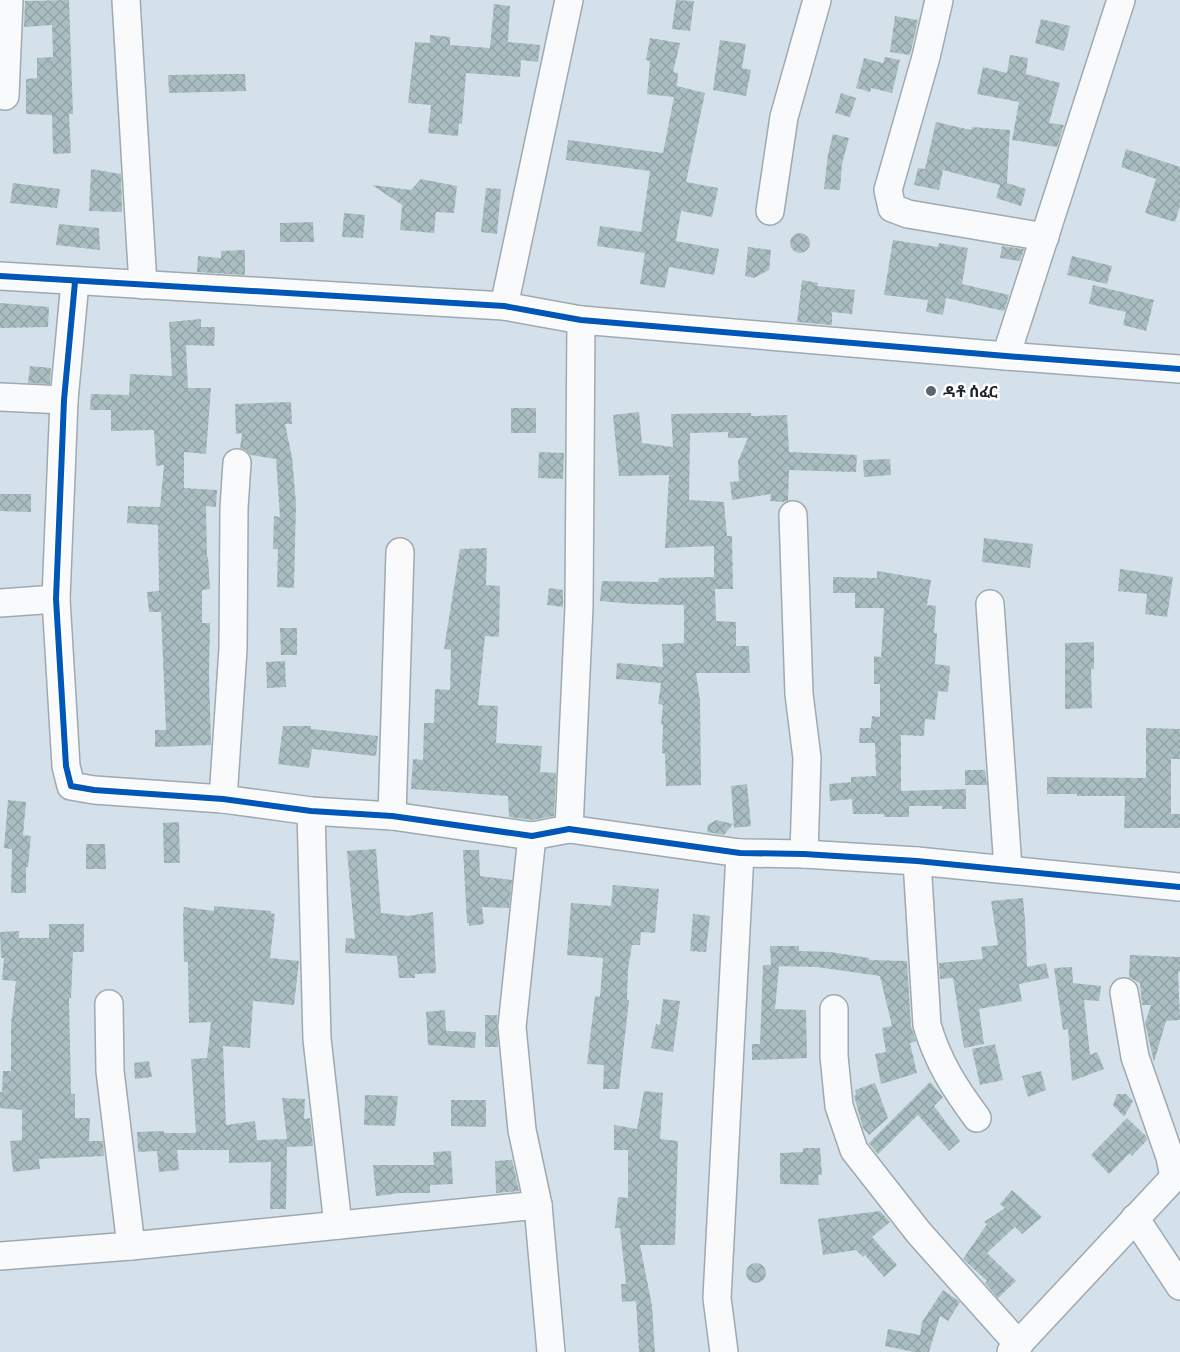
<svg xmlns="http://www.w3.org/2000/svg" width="1180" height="1352" font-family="Manrope,'Noto Sans Ethiopic',sans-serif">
<defs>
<pattern id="building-cross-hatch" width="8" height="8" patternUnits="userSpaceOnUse" patternTransform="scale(1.5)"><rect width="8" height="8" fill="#aabec2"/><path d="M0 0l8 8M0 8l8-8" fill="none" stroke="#92a3a7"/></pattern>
</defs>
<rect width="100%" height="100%" fill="#d4e1ea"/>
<g fill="url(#building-cross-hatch)">
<path d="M 69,0 L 73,114 L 69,114 L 71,153 L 53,154 L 52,115 L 26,114 L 26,79 L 37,78 L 37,58 L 53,57 L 52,25 L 24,27 L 25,1 Z"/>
<path d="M 676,0 L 694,1 L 690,31 L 672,29 Z"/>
<path d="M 494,4 L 510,6 L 508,42 L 540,45 L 538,62 L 521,60 L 520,77 L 466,73 L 462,124 L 459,123 L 458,136 L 428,133 L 431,105 L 408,103 L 415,42 L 430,43 L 430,35 L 450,37 L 450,45 L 490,48 Z"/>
<path d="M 895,16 L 918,20 L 910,55 L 890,52 Z"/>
<path d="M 1041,19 L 1070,26 L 1064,51 L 1035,43 Z"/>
<path d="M 650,38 L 680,43 L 673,72 L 678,73 L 677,86 L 705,93 L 686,182 L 718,188 L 712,217 L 681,211 L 676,241 L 719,249 L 714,275 L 669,267 L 665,288 L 640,284 L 645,253 L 597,246 L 600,226 L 641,232 L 650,171 L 566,160 L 568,140 L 663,153 L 674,97 L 647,94 L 650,61 L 646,60 Z"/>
<path d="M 720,40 L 746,44 L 742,68 L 751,70 L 746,96 L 713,90 Z"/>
<path d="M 1010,55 L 1028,58 L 1026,74 L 1060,83 L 1049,123 L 1064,125 L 1057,147 L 1012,140 L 1019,102 L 977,94 L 983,67 L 1007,73 Z"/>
<path d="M 885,57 L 900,60 L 892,93 L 871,88 L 870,92 L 856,88 L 864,58 L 883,63 Z"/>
<path d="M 230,74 L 245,74 L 246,91 L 169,93 L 168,75 Z"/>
<path d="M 841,93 L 856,98 L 850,117 L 835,113 Z"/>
<path d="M 936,122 L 971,130 L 972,127 L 1010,130 L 1007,183 L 1026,189 L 1021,206 L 996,198 L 1000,185 L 943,170 L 939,190 L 914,185 L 918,168 L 925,169 Z"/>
<path d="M 833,134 L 849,138 L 842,164 L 840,190 L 824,189 L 828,154 Z"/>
<path d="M 1126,149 L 1180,167 L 1180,206 L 1175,222 L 1145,213 L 1156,179 L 1121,167 Z"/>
<path d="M 91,169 L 121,174 L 122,212 L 89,211 Z"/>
<path d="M 421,179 L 457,186 L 454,213 L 436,212 L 434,233 L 400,230 L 402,205 L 372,185 L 411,190 Z"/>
<path d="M 13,183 L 60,189 L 57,208 L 10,203 Z"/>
<path d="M 486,188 L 501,189 L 497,234 L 481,232 Z"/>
<path d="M 344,213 L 365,215 L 363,238 L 342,237 Z"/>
<path d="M 313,222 L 314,242 L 280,242 L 280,223 Z"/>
<path d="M 59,224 L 99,228 L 100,250 L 56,245 Z"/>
<circle cx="800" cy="243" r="10"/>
<path d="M 893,240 L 938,247 L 939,243 L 968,248 L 962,284 L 1009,295 L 1004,311 L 946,298 L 943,315 L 926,312 L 928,300 L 884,295 Z"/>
<path d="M 1002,246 L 1024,249 L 1020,261 L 1000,258 Z"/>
<path d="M 748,247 L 771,250 L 769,270 L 754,278 L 745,276 Z"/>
<path d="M 245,250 L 245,275 L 197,272 L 198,256 L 221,258 L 221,251 Z"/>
<path d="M 1072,256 L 1112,266 L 1107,284 L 1067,275 Z"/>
<path d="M 802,280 L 818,283 L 817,286 L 855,290 L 852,314 L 832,312 L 832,325 L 797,322 Z"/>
<path d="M 1093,285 L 1154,300 L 1146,331 L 1123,325 L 1126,312 L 1089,304 Z"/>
<path d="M 0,303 L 49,307 L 48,327 L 0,328 Z"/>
<path d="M 201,319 L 201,327 L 215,327 L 214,346 L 186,345 L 188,388 L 211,388 L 206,454 L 184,452 L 184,488 L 217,490 L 216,507 L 206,506 L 207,557 L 208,557 L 210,589 L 202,590 L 202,623 L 210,623 L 209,675 L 211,745 L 155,747 L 155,730 L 166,730 L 161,612 L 149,612 L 147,592 L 159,591 L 158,525 L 127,523 L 128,506 L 160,507 L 164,465 L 156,466 L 154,430 L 111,431 L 111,410 L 90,410 L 91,394 L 129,395 L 130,374 L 172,376 L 169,322 Z"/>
<path d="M 30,366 L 51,368 L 50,384 L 28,383 Z"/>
<path d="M 291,402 L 292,424 L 285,424 L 292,457 L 296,504 L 294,588 L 277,587 L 278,549 L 273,549 L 274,516 L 280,517 L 276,459 L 251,455 L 246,450 L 240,448 L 242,433 L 236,434 L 235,404 Z"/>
<rect x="511" y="408" width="25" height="25"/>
<path d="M 639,412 L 642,443 L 673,447 L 671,414 L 719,413 L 751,413 L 751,416 L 787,415 L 789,452 L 857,455 L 856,472 L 789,470 L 788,501 L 784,502 L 770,501 L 771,494 L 732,500 L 730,482 L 739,481 L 738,461 L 748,438 L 728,438 L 728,432 L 690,433 L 689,500 L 724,502 L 727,536 L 732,536 L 733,589 L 715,589 L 716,621 L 736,622 L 736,646 L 749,646 L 750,673 L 696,673 L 700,700 L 701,785 L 666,786 L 665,754 L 662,753 L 663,725 L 661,724 L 663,705 L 658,704 L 661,683 L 616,679 L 617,663 L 663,667 L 662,644 L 684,643 L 684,605 L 634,604 L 600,601 L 602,581 L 658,582 L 659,578 L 714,577 L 714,546 L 665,548 L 669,475 L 619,476 L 613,415 Z"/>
<path d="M 539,452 L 564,453 L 563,479 L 538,478 Z"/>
<path d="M 890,459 L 891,475 L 864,477 L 863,460 Z"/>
<path d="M 0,494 L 31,494 L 31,512 L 0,511 Z"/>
<path d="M 984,538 L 1033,544 L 1030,568 L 982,562 Z"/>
<path d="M 487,548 L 486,585 L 500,586 L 499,637 L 485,636 L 478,705 L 498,706 L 496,743 L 542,746 L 540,772 L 556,773 L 554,816 L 532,820 L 509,817 L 508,796 L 411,789 L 413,759 L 423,760 L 424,723 L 434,723 L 435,689 L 450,690 L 451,650 L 444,649 L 460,549 Z"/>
<path d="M 1120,569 L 1173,577 L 1167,617 L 1145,614 L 1147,594 L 1118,591 Z"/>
<path d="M 877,571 L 931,580 L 927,605 L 936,606 L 934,633 L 937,633 L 935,664 L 950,666 L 948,692 L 938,691 L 935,720 L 925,719 L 924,736 L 901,735 L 901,791 L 966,789 L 966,809 L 942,809 L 942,806 L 909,806 L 909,817 L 884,817 L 884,814 L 853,814 L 852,799 L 830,801 L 829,784 L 851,782 L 851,777 L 876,776 L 875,743 L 859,743 L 860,728 L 871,728 L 872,716 L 880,717 L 880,684 L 874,684 L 874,656 L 881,657 L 884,608 L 855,608 L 855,593 L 833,593 L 833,577 L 877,578 Z"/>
<path d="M 549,588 L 563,590 L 563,607 L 547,605 Z"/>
<path d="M 280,628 L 297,628 L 297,655 L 281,655 Z"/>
<path d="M 1094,642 L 1094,669 L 1091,669 L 1092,708 L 1065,709 L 1065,643 Z"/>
<path d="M 285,661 L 286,687 L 267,688 L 266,662 Z"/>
<path d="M 283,726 L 311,726 L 311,729 L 378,736 L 376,756 L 312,749 L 309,768 L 278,764 Z"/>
<path d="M 1146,728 L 1180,729 L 1180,759 L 1171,759 L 1171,814 L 1180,814 L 1180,828 L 1124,828 L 1125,796 L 1077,796 L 1077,794 L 1047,794 L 1047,777 L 1146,778 Z"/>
<path d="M 965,770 L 985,770 L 987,785 L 965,785 Z"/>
<path d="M 747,784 L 751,826 L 734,828 L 731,786 Z"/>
<path d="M 8,800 L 26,802 L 23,835 L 31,836 L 28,867 L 26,867 L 26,893 L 11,893 L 12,849 L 4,848 Z"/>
<path d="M 716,820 L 733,824 L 724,835 L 707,832 L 708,825 Z"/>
<path d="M 179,822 L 180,863 L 164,863 L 163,823 Z"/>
<path d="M 86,844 L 105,844 L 106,869 L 86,869 Z"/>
<path d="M 376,849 L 381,913 L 408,916 L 433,912 L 436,973 L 415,974 L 415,978 L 399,978 L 397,956 L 345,953 L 346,938 L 355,939 L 347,851 Z"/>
<path d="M 463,850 L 479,850 L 480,876 L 512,880 L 509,908 L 482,907 L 484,924 L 469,926 L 469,923 L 467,923 Z"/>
<path d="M 613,885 L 659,889 L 655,933 L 641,932 L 640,945 L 632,945 L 628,969 L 627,1000 L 629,1000 L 619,1089 L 603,1089 L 604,1065 L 587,1064 L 595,996 L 600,997 L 603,958 L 567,955 L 571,903 L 611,906 Z"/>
<path d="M 1023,898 L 1025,920 L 1027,967 L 1046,963 L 1049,978 L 1019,984 L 1022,1001 L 979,1009 L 984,1044 L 964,1048 L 953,978 L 940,979 L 939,963 L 983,959 L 981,947 L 998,945 L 991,901 Z"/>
<path d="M 214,906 L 271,911 L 271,913 L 275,914 L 270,958 L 299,961 L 294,1005 L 253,1001 L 250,1048 L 223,1046 L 226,1125 L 255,1121 L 257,1140 L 287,1139 L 282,1098 L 305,1099 L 304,1119 L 310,1118 L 313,1146 L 287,1147 L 286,1209 L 270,1209 L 271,1162 L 229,1163 L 229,1150 L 177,1150 L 179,1170 L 159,1172 L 157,1151 L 138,1152 L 137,1132 L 164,1131 L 164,1133 L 196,1133 L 191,1059 L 207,1058 L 211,1022 L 189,1023 L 188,962 L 184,962 L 183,915 L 184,907 L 214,911 Z"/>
<path d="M 693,914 L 710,916 L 706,952 L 690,951 Z"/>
<path d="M 49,924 L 84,924 L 84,952 L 73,952 L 71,998 L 69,998 L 71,1094 L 75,1094 L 75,1118 L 90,1118 L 89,1141 L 103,1141 L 104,1156 L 39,1159 L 40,1169 L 13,1172 L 10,1141 L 22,1140 L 22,1110 L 0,1108 L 0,1092 L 2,1092 L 3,1071 L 11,1071 L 11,1025 L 16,981 L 2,980 L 4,958 L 1,958 L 0,932 L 19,931 L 19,938 L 49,938 Z"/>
<path d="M 770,946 L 799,946 L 799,951 L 830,952 L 869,958 L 869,960 L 907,961 L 911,1026 L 916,1041 L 910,1043 L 917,1073 L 881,1084 L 875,1054 L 886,1052 L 882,1028 L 892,1026 L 880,976 L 817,967 L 775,966 L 779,966 L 775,1009 L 806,1010 L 807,1058 L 752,1060 L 752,1044 L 760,1044 L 763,965 L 771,965 Z"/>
<path d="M 1130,955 L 1180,957 L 1180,972 L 1178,972 L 1180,1020 L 1166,1021 L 1154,1062 L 1145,1023 L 1151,1005 L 1142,1005 L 1140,983 L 1129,977 Z"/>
<path d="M 1072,967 L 1073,983 L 1101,986 L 1099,1001 L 1084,1000 L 1090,1055 L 1097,1052 L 1104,1069 L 1072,1081 L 1068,1029 L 1063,1030 L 1054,968 Z"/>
<path d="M 663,999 L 680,1001 L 673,1052 L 651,1048 L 656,1024 L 660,1025 Z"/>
<path d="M 445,1010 L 446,1031 L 476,1032 L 475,1048 L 428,1045 L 426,1012 Z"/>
<path d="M 485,1015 L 497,1015 L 498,1047 L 485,1047 Z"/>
<path d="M 995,1044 L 1003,1080 L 980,1085 L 972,1049 Z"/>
<path d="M 149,1061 L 152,1077 L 135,1079 L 134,1063 Z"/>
<path d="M 1041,1071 L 1046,1090 L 1028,1097 L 1022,1076 Z"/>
<path d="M 930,1082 L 943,1097 L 934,1106 L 960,1141 L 949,1151 L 918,1115 L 878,1154 L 869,1143 Z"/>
<path d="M 875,1083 L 888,1118 L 869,1135 L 863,1128 L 854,1096 L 856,1095 L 855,1090 Z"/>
<path d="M 644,1091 L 663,1093 L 660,1139 L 678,1141 L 675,1245 L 640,1245 L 652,1306 L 655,1352 L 639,1352 L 636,1301 L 622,1302 L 621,1284 L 626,1284 L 620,1228 L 615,1228 L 618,1197 L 628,1198 L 628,1150 L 614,1150 L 614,1125 L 637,1129 Z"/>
<path d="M 1117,1094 L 1126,1094 L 1133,1101 L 1124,1117 L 1113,1105 Z"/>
<path d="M 365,1095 L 398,1096 L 395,1126 L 364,1125 Z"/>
<path d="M 451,1100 L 486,1100 L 486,1127 L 451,1126 Z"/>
<path d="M 1127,1118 L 1146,1136 L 1147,1140 L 1132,1156 L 1130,1153 L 1109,1174 L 1091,1155 Z"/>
<path d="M 803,1148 L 820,1148 L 822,1175 L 818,1175 L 819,1185 L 780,1184 L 780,1153 L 803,1152 Z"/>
<path d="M 451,1151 L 453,1184 L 430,1185 L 430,1193 L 401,1193 L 376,1196 L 373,1165 L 434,1165 L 433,1152 Z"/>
<path d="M 512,1160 L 519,1191 L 496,1193 L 495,1161 Z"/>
<path d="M 1012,1190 L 1042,1217 L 1022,1234 L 1015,1227 L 987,1253 L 1016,1281 L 998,1298 L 985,1283 L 987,1281 L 963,1259 L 987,1224 L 984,1222 L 1005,1208 L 1000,1204 Z"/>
<path d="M 880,1211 L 890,1222 L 872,1237 L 897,1265 L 884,1277 L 865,1255 L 863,1257 L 856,1250 L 823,1255 L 818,1219 Z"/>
<circle cx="756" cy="1273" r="10"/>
<path d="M 943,1290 L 960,1302 L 948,1321 L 940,1316 L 929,1352 L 914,1352 L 885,1346 L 888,1329 L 920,1335 L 922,1322 Z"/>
</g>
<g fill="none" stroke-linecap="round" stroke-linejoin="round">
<defs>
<g id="minor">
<path d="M 126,0 L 143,285"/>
<path d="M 939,0 L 926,57 L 888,190 L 892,208 L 908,214 L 1045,237"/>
<path d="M 5,96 L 9,0"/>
<path d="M 770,211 L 784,117 L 817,0"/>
<path d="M 0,276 L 504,306 L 581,320 L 1006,356 L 1180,369"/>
<path d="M 75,282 L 64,400 L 56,599 L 66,766 L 71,786 L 94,790 L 223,799 L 311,811 L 392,816 L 532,836 L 569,829 L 740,853 L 804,854 L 917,861 L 1180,887"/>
<path d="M 504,306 L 569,0"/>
<path d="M 1006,356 L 1121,0"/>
<path d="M 0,397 L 64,400"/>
<path d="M 793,515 L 799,694 L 807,758 L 804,854"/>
<path d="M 0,603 L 56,599"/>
<path d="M 990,604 L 1008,869"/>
<path d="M 223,799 L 233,649 L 234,508 L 237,463"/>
<path d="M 311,811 L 317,1039 L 338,1225"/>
<path d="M 392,816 L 400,552"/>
<path d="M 569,829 L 579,607 L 581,320"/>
<path d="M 532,836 L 512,1027 L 522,1130 L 538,1205 L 551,1352"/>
<path d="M 917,861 L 927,1025 C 938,1062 954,1087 977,1118"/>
<path d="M 1124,992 L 1135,1057 L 1170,1157 L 1174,1177"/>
<path d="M 109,1004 L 110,1071 L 131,1246"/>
<path d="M 834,1009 L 834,1056 L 839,1106 L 854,1150 L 919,1233 L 1019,1345"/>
<path d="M 1135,1218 L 1180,1286"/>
<path d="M 0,1256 L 131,1246 L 538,1205"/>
<path d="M 724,1352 L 717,1298 L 740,853"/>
<path d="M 1011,1352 L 1180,1171"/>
</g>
</defs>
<use href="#minor" stroke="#9fa9b0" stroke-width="30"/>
<use href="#minor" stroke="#f9fafc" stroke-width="27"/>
<defs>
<g id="cycleway">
<path d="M 0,276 L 504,306 L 581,320 L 1006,356 L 1180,369"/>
<path d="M 75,282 L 64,400 L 56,599 L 66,766 L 71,786 L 94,790 L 223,799 L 311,811 L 392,816 L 532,836 L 569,829 L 740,853 L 804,854 L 917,861 L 1180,887"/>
</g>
</defs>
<use href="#cycleway" stroke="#fff" stroke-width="10"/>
<use href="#cycleway" stroke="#0057b8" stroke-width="6"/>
</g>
<circle fill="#5c666d" stroke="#fff" stroke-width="2" cx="931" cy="391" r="6"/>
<g text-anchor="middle" stroke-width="5" stroke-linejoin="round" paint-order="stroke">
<g font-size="16" font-weight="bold" fill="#1c242a" stroke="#fff" text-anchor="start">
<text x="943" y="397">ዳቶ ሰፈር</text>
</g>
</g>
</svg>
